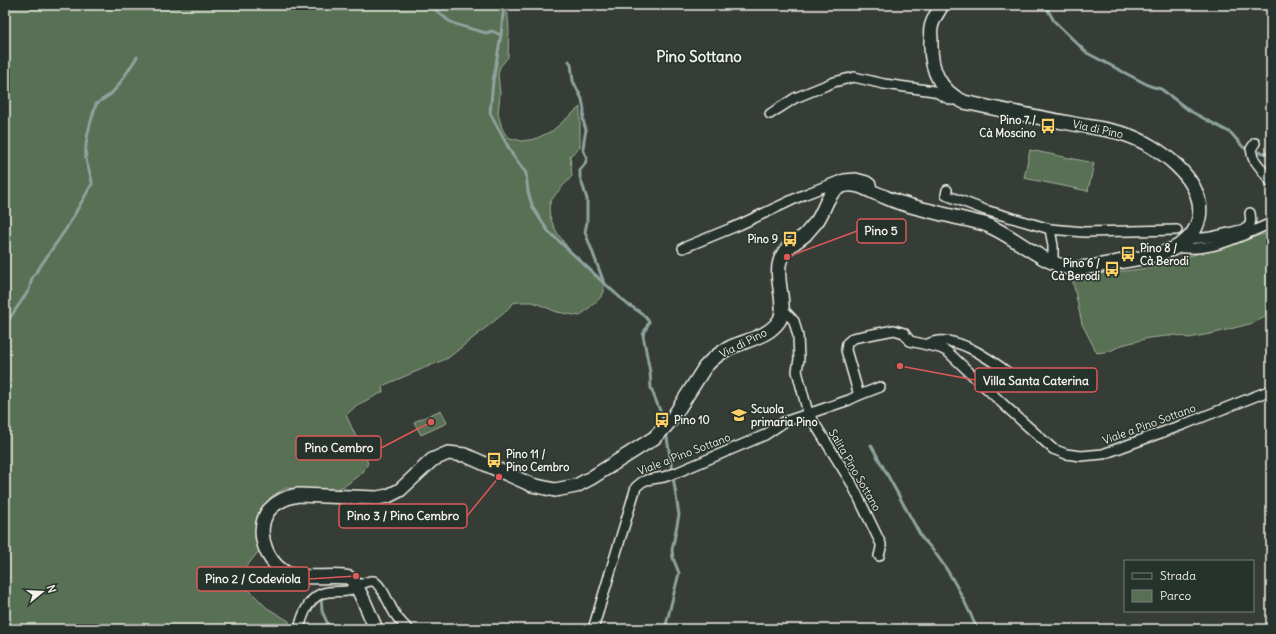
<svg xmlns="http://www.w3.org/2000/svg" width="1276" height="634" font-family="Delius,sans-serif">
<rect width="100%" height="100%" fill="#353d36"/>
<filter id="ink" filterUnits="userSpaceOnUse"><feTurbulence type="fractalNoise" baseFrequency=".025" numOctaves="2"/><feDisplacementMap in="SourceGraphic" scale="8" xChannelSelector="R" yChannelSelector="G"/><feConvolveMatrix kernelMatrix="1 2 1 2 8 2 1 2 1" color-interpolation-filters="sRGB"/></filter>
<g filter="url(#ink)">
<g fill="#586f53" stroke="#a6b09e">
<path d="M 5,5 L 507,5 L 509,30 L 508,57 L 500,67 L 498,74 L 500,94 L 498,114 L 502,128 L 505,134 L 510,138 L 522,141 L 535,139 L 552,131 L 580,107 L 580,147 L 570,156 L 572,176 C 567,182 552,197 550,203 C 542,228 588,270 604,285 L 604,292 L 600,298 L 580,316 L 557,312 L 533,302 L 519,302 L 513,303 L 503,314 L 448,358 L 382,386 L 383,392 L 357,405 L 346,415 L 368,463 L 363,472 L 346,485 L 336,490 L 286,488 L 272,496 L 260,511 L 256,526 L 259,551 L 237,578 L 267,608 L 289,621 L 289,629 L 5,629 Z"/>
<path d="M 1030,150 L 1094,163 L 1088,191 L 1024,178 Z"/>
<path d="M 1271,232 L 1271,314 L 1253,323 L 1215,333 L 1189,338 L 1176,335 L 1149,338 L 1122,345 L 1110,351 L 1097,353 L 1082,324 L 1072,277 L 1149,268 Z"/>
<path d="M 441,410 L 447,423 L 421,435 L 414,422 Z"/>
</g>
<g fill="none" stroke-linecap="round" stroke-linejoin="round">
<g stroke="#8fa3a0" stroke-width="3">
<path d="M 427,5 L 436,10 L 449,21 L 458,25 L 486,33 L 492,31 L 501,35"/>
<path d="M 504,5 L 501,35 L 493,81 L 490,113 L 512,154 L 526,173 L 528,192 L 533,208 L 548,231 L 627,304 C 635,309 644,313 649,322 L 643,335 L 650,372 L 651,388 L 664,421"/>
<path d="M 1045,5 L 1054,21 L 1087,53 L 1150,86 L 1161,89 L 1190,111 L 1231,133 L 1243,147 L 1248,150 L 1265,153 L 1271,153"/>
<path d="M 569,61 L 571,64 L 573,81 L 582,99 L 584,110 L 583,120 L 586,130 L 584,140 L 583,150 L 587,158 L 585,164 L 580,170 L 580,177 L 587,199 L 587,222 L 585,232 L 603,280"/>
<path d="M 5,325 L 29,290 L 32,278 L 66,229 L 92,184 C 92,175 87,168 86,159 C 84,140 91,122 96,104 L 111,94 L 118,86 L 137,57"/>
<path d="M 871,445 L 922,538 C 946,562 964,598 977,629"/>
<path d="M 321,595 L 322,611 L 330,629"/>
<path d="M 665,629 L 679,573 L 673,558 L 672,550 L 679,515 L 666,431"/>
</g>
<defs>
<g id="street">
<path d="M 770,114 L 795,98 L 834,82 L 854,77 L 884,84 L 934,91 L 945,97 L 952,100 L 957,99"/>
<path d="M 1255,143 L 1251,149 L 1253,158 L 1271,182"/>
<path d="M 947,190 L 946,195 L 985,210 L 1050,229 L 1084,232 L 1177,230"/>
<path d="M 1050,229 L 1053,246 L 1053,263"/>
<path d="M 1189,238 C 1208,240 1226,233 1245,229 C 1252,225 1251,220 1250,213"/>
<path d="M 1177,247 C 1209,253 1242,236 1271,223"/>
<path d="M 683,248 L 739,225 L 803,195 L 844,179 L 856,178 L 867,181 L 871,184 L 872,191"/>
<path d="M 782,308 L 794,321 L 798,336 L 799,359 L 797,371 L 808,413 L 851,482 L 881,544 L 881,548 L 879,556"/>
<path d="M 928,344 C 953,331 991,360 1010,374"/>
<path d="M 857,396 L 880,387"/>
<path d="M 299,629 C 303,613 310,594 328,592 C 334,591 340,592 347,591 C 355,588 362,583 370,581 L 374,581 C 382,587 386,597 391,607 C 395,615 401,623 408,629"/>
<path d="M 593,629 L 636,487 L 642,482 L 646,480 L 664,477 L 678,472 L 765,435 L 784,422 L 849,400 L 857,396 L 858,392 L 846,350 L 847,343 L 853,338 L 894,330 L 904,333 L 910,341 L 940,348 L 948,352 L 1003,404 L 1053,449 L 1066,454 L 1081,456 L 1103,454 L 1185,424 L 1271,390"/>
</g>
<path id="secondary" d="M 376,629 C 371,618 358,584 350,578 C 345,575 306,578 295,576 C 269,571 252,532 269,510 C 277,501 286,497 298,495 L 377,498 L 388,496 L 400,490 L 432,460 L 448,453 L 465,455 L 532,485 L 555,490 L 576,486 L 591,478 L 654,438 L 665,427 L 672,419 L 705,367 C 712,359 721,352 731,347 C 747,340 768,337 779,321 C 788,307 774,279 780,261 C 784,248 795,243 805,235 C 809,230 813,226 817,221 C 825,210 827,193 840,187 C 852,181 865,188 875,193 C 884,196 892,201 901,203 C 917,208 934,212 951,216 C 962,219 975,221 987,225 C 1016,237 1037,260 1069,268 C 1079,270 1112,263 1124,261 C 1152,256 1192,252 1199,218 C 1206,179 1156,144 1124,134 C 1108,129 1090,127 1074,124 C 1037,117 1001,110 964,102 C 938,90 930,68 931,40 C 931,36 930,32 931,28 C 932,20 938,12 942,5"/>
</defs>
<use href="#street" stroke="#f4f1e8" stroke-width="12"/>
<use href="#secondary" stroke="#f4f1e8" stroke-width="16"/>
<use href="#street" stroke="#26332d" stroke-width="9"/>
<use href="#secondary" stroke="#26332d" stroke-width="13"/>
</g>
</g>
<defs>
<symbol id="bus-bare" viewBox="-9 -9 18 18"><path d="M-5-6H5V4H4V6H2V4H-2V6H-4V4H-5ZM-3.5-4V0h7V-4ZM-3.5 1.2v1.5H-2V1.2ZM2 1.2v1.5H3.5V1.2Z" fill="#ffd166" stroke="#26332d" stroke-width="2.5" paint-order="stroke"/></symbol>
<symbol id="school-bare" viewBox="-9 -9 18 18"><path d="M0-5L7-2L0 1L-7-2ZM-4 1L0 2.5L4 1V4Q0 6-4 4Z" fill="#ffd166" stroke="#26332d" stroke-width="2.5" paint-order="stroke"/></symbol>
</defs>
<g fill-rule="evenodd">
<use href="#bus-bare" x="1037" y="115" width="22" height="22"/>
<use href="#bus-bare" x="779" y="228" width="22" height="22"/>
<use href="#bus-bare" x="1117" y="243" width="22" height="22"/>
<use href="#bus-bare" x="1101" y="258" width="22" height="22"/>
<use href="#school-bare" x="728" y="404" width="22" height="22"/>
<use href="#bus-bare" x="651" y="409" width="22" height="22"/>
<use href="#bus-bare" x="483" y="449" width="22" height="22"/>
</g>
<g text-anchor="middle" stroke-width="3" stroke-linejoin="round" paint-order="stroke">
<g font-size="11" font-weight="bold" fill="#f4f1e8" stroke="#26332d" text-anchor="start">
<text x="1036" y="124" text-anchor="end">Pino 7 /<tspan x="1036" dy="13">Cà Moscino</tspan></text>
<text x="778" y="243" text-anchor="end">Pino 9</text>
<text x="1140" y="252">Pino 8 /<tspan x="1140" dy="13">Cà Berodi</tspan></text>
<text x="1100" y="267" text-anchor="end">Pino 6 /<tspan x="1100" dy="13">Cà Berodi</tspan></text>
<text x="751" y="413">Scuola<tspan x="751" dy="13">primaria Pino</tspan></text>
<text x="674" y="424">Pino 10</text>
<text x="506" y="458">Pino 11 /<tspan x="506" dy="13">Pino Cembro</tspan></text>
</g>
<g font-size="11" fill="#f4f1e8" stroke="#26332d">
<text transform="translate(1098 129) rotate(12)" y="4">Via di Pino</text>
<text transform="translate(743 343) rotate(-27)" y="4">Via di Pino</text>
<text transform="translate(1149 424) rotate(-20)" y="4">Viale a Pino Sottano</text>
<text transform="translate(684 454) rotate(-21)" y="4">Viale a Pino Sottano</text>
<text transform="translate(855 470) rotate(60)" y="4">Salita Pino Sottano</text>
</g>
<g font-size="15" font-weight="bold" fill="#f4f1e8" stroke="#26332d">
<text x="699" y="62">Pino Sottano</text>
</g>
</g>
<path fill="none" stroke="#de5a58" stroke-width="1.5" d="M787 257L857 231M900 366L975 380M431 422L381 448M499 477L467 516M356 576L309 579"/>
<g fill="#de5a58" stroke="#26332d" stroke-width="1.5">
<circle cx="787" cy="257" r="4"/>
<circle cx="900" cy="366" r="4"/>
<circle cx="431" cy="422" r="4"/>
<circle cx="499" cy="477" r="4"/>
<circle cx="356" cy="576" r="4"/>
</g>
<g fill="#26332d" stroke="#de5a58" stroke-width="1.5">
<rect x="857" y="219" width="49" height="24" rx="4"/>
<rect x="975" y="368" width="122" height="24" rx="4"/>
<rect x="296" y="436" width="85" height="24" rx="4"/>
<rect x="339" y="504" width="128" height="24" rx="4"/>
<rect x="197" y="567" width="112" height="24" rx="4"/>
</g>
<g font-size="12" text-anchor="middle" font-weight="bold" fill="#f4f1e8">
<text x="881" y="235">Pino 5</text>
<text x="1036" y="385">Villa Santa Caterina</text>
<text x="339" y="452">Pino Cembro</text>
<text x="403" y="520">Pino 3 / Pino Cembro</text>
<text x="253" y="583">Pino 2 / Codeviola</text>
</g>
<rect width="1276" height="634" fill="none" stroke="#26332d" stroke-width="20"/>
<rect x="10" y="10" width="1256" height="614" fill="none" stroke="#f4f1e8" stroke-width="1.5" filter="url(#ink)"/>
<rect x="1124" y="560" width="130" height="52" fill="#26332d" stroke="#787f78"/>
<rect x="1132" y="573" width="20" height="6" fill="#26332d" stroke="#787f78"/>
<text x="1160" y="580" font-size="12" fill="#f4f1e8">Strada</text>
<rect x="1132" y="590" width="20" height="12" fill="#586f53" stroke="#787f78"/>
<text x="1160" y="600" font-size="12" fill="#f4f1e8">Parco</text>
<g transform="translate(42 592) rotate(72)" stroke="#26332d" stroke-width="3" paint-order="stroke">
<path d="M0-3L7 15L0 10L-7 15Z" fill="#f4f1e8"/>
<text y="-6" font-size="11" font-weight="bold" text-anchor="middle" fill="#f4f1e8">N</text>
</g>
</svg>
